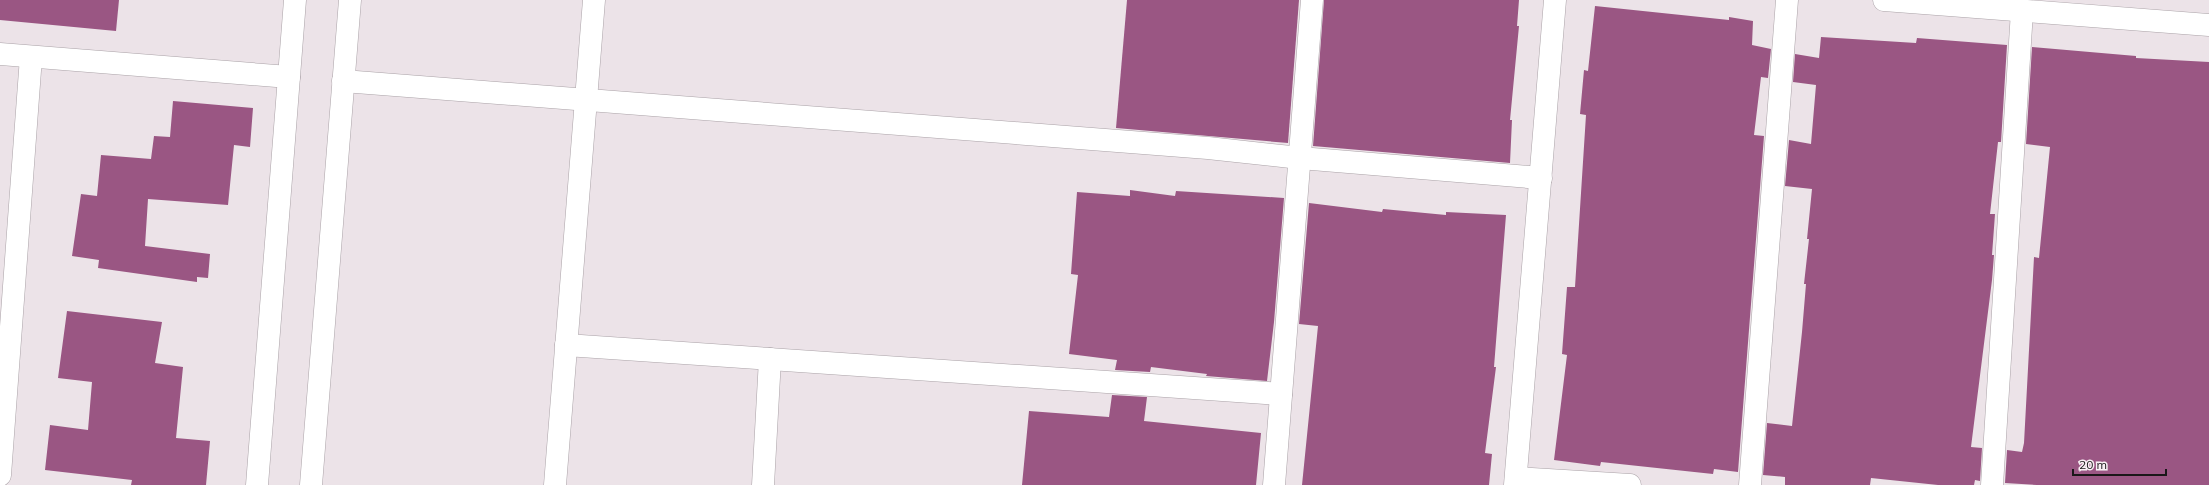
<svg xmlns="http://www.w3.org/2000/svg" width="2209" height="485" font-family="Mulish,sans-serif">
<rect width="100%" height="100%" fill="#ece3e8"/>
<g fill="#9a5683">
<path d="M 0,0 L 119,0 L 116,31 L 0,20 Z"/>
<path d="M 1127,0 L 1299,0 L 1288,143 L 1116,128 Z"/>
<path d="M 1324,0 L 1519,0 L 1517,26 L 1519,26 L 1510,120 L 1512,120 L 1510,163 L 1313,146 Z"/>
<path d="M 1595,6 L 1729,20 L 1729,17 L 1753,21 L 1752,45 L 1771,49 L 1768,78 L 1761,77 L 1754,135 L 1764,136 L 1738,472 L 1714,469 L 1713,474 L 1601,462 L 1600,466 L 1554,460 L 1567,355 L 1562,354 L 1567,287 L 1575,287 L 1586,115 L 1580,114 L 1584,70 L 1588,71 Z"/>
<path d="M 1821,37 L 1916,43 L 1917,38 L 2007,45 L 2001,142 L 1998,142 L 1990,214 L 1995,214 L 1992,255 L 1994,255 L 1992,280 L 1971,447 L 1982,448 L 1980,481 L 1975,480 L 1974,485 L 1938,485 L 1871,478 L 1870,485 L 1785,485 L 1785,477 L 1763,475 L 1767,423 L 1792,426 L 1802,332 L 1806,284 L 1804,284 L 1809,239 L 1807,239 L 1812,189 L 1785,186 L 1789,140 L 1811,144 L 1816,85 L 1793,82 L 1795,54 L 1819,58 Z"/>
<path d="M 2032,47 L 2136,56 L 2136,58 L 2209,62 L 2209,485 L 2037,485 L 2005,483 L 2007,450 L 2022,452 L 2024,443 L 2034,257 L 2039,258 L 2050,147 L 2026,144 Z"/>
<path d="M 173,101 L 253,108 L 250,147 L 234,145 L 228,205 L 148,199 L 145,246 L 210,254 L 208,278 L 197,277 L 197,282 L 98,268 L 99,260 L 72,256 L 81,194 L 97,196 L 101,155 L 151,159 L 154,136 L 170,137 Z"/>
<path d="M 1130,190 L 1175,196 L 1176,191 L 1284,198 L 1274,322 L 1267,381 L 1206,376 L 1207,374 L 1151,367 L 1150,372 L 1115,370 L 1117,360 L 1069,354 L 1078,275 L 1071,274 L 1077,192 L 1130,196 Z"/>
<path d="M 1309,203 L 1382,212 L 1383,209 L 1446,215 L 1446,212 L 1506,215 L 1494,367 L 1496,367 L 1485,453 L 1492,454 L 1489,485 L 1302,485 L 1318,326 L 1299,324 Z"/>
<path d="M 67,311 L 162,322 L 155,363 L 183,367 L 176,438 L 210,441 L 206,485 L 131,485 L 132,480 L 45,470 L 50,425 L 88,430 L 92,382 L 58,378 Z"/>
<path d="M 1112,395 L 1147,397 L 1144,421 L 1261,433 L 1256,485 L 1022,485 L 1029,411 L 1109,417 Z"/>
</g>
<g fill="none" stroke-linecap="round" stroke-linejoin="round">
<defs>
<g id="minor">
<path d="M 1884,0 L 2209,25"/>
<path d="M 0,54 L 289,77"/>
<path d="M 343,81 L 1208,148 L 1300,158 L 1541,178"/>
<path d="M 566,345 L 1281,394"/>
<path d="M 0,475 L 31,57"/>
<path d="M 1516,478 L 1630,485"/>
<path d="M 257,485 L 295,0"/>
<path d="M 311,485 L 350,0"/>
<path d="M 555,485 L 594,0"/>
<path d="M 763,485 L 770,359"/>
<path d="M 1274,485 L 1312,0"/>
<path d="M 1515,485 L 1555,0"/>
<path d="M 1750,485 L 1787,0"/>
<path d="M 1992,485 L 2022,11"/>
</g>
</defs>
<use href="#minor" stroke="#aaa2a7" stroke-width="23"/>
<use href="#minor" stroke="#fff" stroke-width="22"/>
</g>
<path d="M2073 469v6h93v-6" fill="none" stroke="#1a1719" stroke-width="2"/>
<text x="2079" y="469" font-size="12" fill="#1a1719" stroke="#f9f0f5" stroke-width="3" paint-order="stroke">20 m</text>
</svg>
